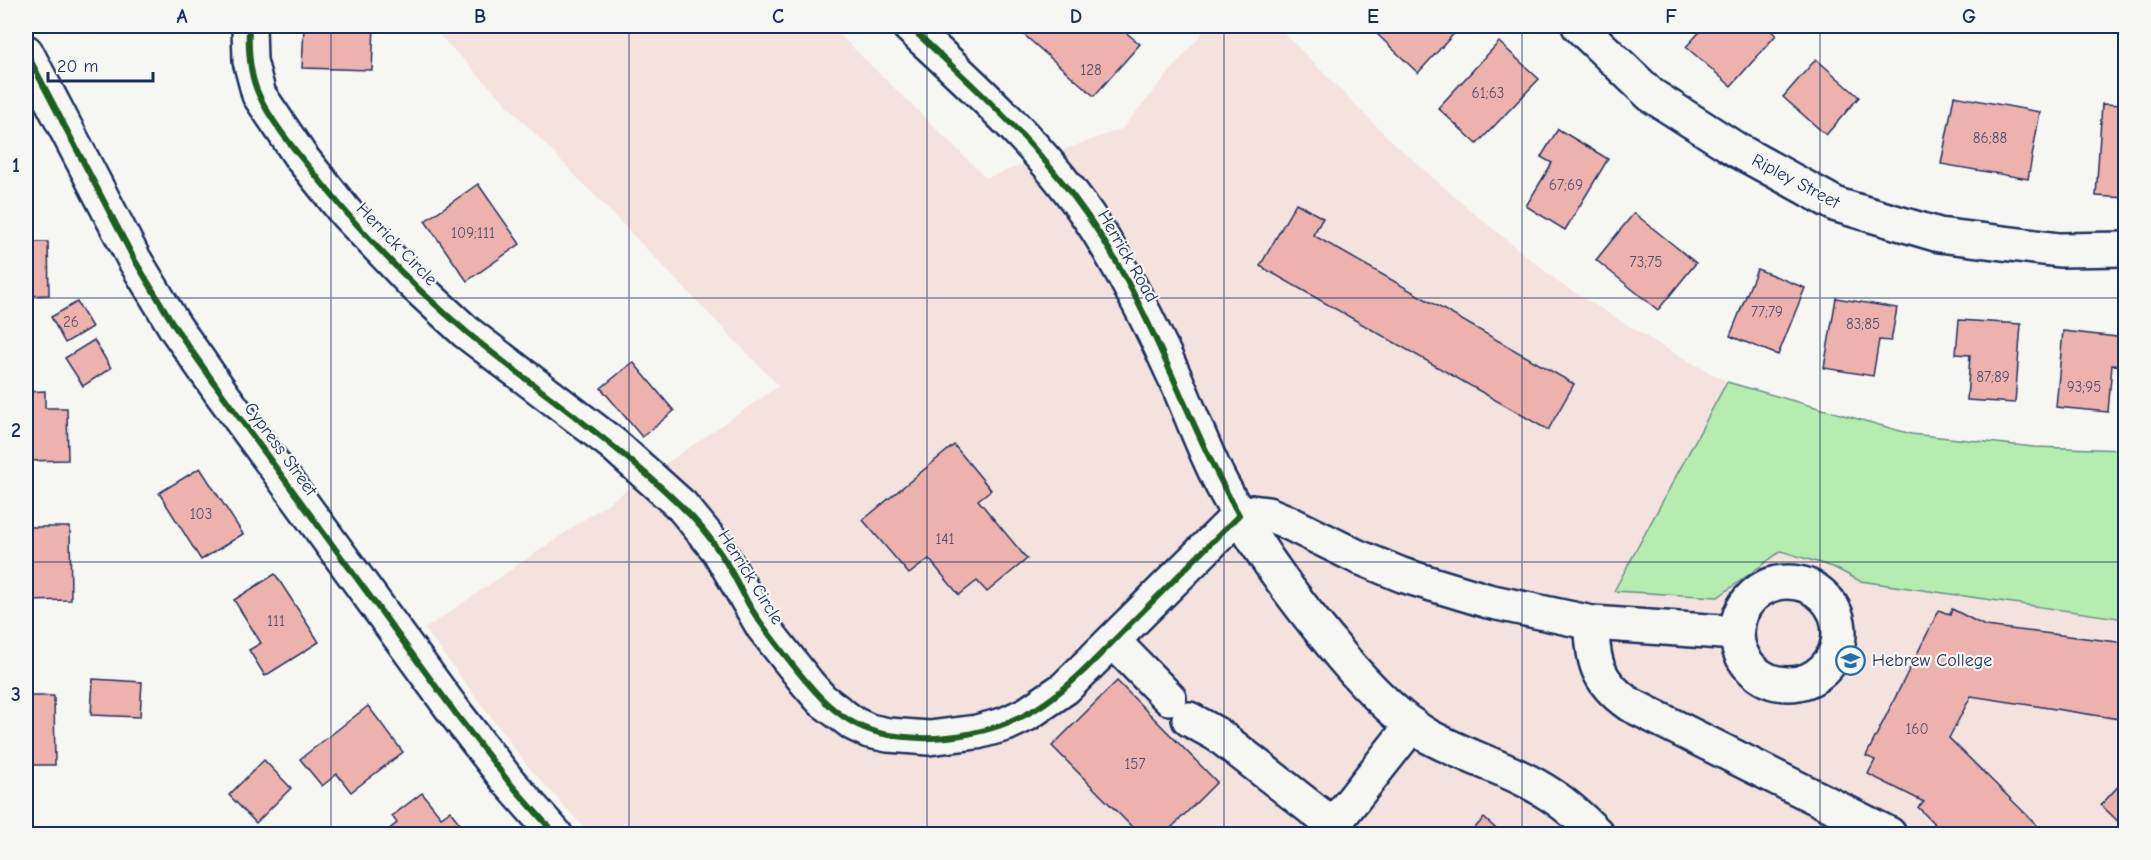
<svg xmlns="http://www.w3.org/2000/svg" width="2151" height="860" font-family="'Comic Neue',sans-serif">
<rect width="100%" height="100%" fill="#f6f6f2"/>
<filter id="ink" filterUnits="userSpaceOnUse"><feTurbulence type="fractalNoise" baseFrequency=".0167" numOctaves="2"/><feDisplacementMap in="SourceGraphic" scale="12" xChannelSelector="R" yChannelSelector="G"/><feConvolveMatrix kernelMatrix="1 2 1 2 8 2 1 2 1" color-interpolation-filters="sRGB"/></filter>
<g filter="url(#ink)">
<path fill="#f3e2dd" d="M 431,26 L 831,26 L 986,178 L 1122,129 L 1208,26 L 1277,26 L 1386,136 L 1466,207 L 1562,285 L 1670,351 L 1727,382 L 1911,434 L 2034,447 L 2125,450 L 2125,834 L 590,834 L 527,765 L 425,629 L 779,386 Z"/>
<path fill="#b5edb1" stroke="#688e88" stroke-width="1.5" d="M 1727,382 L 1911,434 L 2034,447 L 2125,450 L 2125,619 L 1860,581 L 1833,567 L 1781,551 L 1718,597 L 1614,591 Z"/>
<g fill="#edb2ad" stroke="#1b2f5e" stroke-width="1.5">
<path d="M 304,26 L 374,26 L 372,70 L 302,68 Z"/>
<path d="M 1014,26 L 1118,26 L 1140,44 L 1094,96 Z"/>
<path d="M 1383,26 L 1461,26 L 1418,73 L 1376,33 Z"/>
<path d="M 1705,26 L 1765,26 L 1776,35 L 1731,86 L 1686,47 Z"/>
<path d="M 1499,42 L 1539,79 L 1477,144 L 1438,108 Z"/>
<path d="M 1816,59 L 1859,97 L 1826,135 L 1783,97 Z"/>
<path d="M 1954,96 L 2040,112 L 2028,179 L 1941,164 Z"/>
<path d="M 2102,104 L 2126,105 L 2126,198 L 2096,196 Z"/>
<path d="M 1558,129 L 1608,159 L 1565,230 L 1526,206 L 1552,163 L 1541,157 Z"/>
<path d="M 478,184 L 520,244 L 467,281 L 425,221 Z"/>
<path d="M 1296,203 L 1323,218 L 1313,235 L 1574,384 L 1548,430 L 1260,266 Z"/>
<path d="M 1634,213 L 1696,263 L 1658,310 L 1596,260 Z"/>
<path d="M 26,242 L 48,242 L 49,295 L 26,296 Z"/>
<path d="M 1757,269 L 1805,288 L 1778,355 L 1730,336 Z"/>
<path d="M 1836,298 L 1897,308 L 1891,341 L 1879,340 L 1873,376 L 1824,368 Z"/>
<path d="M 77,302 L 92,327 L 65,343 L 51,317 Z"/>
<path d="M 1959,320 L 2021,324 L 2015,403 L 1967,400 L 1970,355 L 1956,354 Z"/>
<path d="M 2063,331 L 2126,338 L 2125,366 L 2112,365 L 2108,412 L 2056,407 Z"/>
<path d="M 94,340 L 111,368 L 83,386 L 65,358 Z"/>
<path d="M 633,362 L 674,411 L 642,437 L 601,388 Z"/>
<path d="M 45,391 L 45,408 L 67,408 L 68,460 L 26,461 L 26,392 Z"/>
<path d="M 954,445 L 991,490 L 978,500 L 1027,559 L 987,592 L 977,581 L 959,595 L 929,559 L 909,574 L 863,520 Z"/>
<path d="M 200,468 L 243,534 L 201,560 L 159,493 Z"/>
<path d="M 26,527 L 70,527 L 71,600 L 26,601 Z"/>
<path d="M 275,574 L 319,642 L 265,676 L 249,650 L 261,643 L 234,600 Z"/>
<path d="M 1952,609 L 1985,626 L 2126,643 L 2126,720 L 1971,696 L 1949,738 L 2046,834 L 1944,834 L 1918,807 L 1924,802 L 1868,774 L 1875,760 L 1866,756 L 1939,610 L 1950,615 Z"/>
<path d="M 93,679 L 142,682 L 140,717 L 91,715 Z"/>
<path d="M 1117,681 L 1217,782 L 1165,834 L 1139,834 L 1052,746 Z"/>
<path d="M 26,696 L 54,696 L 55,765 L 26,765 Z"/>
<path d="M 368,706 L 403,752 L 351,792 L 337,774 L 322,786 L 300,759 Z"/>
<path d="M 264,760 L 291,788 L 256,823 L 229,795 Z"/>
<path d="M 2126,778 L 2126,829 L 2101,805 Z"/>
<path d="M 422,793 L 441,817 L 450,811 L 468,834 L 389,834 L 387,831 L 397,823 L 392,816 Z"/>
<path d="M 1484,818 L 1502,834 L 1469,834 Z"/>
</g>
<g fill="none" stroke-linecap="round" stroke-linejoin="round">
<defs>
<g id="minor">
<path d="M 249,26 L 250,61 L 259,95 L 301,157 L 346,213 L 414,284 L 466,332 L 613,444 L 682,506 L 719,551 L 763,627 L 808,684 L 822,700 L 854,724 L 869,731 L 888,735 L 929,738 L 977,732 L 1006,724 L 1027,714 L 1065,688 L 1239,515"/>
<path d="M 909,26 C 981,93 1055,158 1106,244 C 1132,288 1155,333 1176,380 C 1191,414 1204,451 1222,485 C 1252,541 1289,593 1330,642 C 1355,674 1394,716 1428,736 C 1468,758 1514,770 1551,795 C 1568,806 1583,820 1597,834"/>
<path d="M 1579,26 L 1651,95 L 1737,150 L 1837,205 L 1939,235 L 2059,250 L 2126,249"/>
<path d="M 26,52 L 134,259 L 175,327 L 222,394 L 456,714 L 508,781 L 555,834"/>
<path d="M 1239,515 L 1252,512 L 1268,514 L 1285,521 L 1356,556 L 1402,575 L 1488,601 L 1592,623 L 1736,633"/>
<circle cx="1788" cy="633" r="51"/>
<path d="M 1592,623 C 1592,660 1597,682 1629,704 L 1889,834"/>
<path d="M 1113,641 L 1169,698"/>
<path d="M 1189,719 L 1218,735 L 1333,825"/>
<path d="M 1326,834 L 1412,725"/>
</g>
</defs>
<use href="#minor" stroke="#1b2f5e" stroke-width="38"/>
<use href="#minor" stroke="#f6f6f2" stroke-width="33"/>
<defs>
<g id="cycleway">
<path d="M 249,26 C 248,49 249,74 259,95 C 272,124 301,157 321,182 C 365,237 415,289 469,334 C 539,392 614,441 679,504 C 695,519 709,535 720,553 C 731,569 739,586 748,603 C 758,621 772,638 785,655 C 812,690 841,728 889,735 C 940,744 1002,733 1045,703 C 1078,680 1105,649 1133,621 C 1169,585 1204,550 1239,515 C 1189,426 1158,328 1104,241 C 1052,157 981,92 909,26"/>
<path d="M 26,52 L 134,259 L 175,327 L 222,394 L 456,714 L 508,781 L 555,834"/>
</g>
</defs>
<use href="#cycleway" stroke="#f6f6f2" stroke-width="10"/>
<use href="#cycleway" stroke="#1b5e20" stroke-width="6"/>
</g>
</g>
<path fill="none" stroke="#1b2f5e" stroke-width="1.5" stroke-opacity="0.55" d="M 331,26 L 331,834M 629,26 L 629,834M 927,26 L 927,834M 1224,26 L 1224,834M 1522,26 L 1522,834M 1820,26 L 1820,834M 26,298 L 2126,298M 26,562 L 2126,562"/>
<defs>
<symbol id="university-ring" viewBox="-11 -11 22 22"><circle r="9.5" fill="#f6f6f2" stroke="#1f6fb2" stroke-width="1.5"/><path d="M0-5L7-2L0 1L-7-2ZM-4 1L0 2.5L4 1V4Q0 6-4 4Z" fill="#1f6fb2"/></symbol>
</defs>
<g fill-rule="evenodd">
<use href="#university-ring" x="1834" y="644" width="33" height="33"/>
</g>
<g text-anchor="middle" stroke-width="4.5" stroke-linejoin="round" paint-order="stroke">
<g font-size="15" fill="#505072">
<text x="1091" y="75">128</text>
<text x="1488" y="98">61;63</text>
<text x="1990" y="143">86;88</text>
<text x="1566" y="190">67;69</text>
<text x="473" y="238">109;111</text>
<text x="1646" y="267">73;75</text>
<text x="1767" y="317">77;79</text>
<text x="71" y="327">26</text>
<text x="1863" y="329">83;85</text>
<text x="1993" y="382">87;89</text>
<text x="2084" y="392">93;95</text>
<text x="201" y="519">103</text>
<text x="945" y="544">141</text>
<text x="276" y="626">111</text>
<text x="1917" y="734">160</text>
<text x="1135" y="769">157</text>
</g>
<g font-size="18" fill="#1b2f5e" stroke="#f6f6f2">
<text transform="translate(1796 181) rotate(28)" y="6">Ripley Street</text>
<text transform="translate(397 244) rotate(46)" y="6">Herrick Circle</text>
<text transform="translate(1128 256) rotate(60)" y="6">Herrick Road</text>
<text transform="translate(281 449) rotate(54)" y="6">Cypress Street</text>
<text transform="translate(751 577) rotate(58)" y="6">Herrick Circle</text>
</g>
<g font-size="18" fill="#1b2f5e" stroke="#f6f6f2" text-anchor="start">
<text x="1872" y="666">Hebrew College</text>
</g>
</g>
<rect width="2151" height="860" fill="none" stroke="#f6f6f2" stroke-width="66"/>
<path d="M48 72v9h105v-9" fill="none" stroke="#1b2f5e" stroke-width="3"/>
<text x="57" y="72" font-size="18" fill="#1b2f5e" stroke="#f6f6f2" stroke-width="4.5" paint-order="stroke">20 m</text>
<rect x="33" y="33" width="2085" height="794" fill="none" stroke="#1b2f5e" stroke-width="2"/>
<g font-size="20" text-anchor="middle" font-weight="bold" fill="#1b2f5e">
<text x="182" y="23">A</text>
<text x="480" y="23">B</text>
<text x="778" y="23">C</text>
<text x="1076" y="23">D</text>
<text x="1373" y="23">E</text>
<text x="1671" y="23">F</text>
<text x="1969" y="23">G</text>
<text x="16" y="172">1</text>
<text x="16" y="437">2</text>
<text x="16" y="701">3</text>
</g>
</svg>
